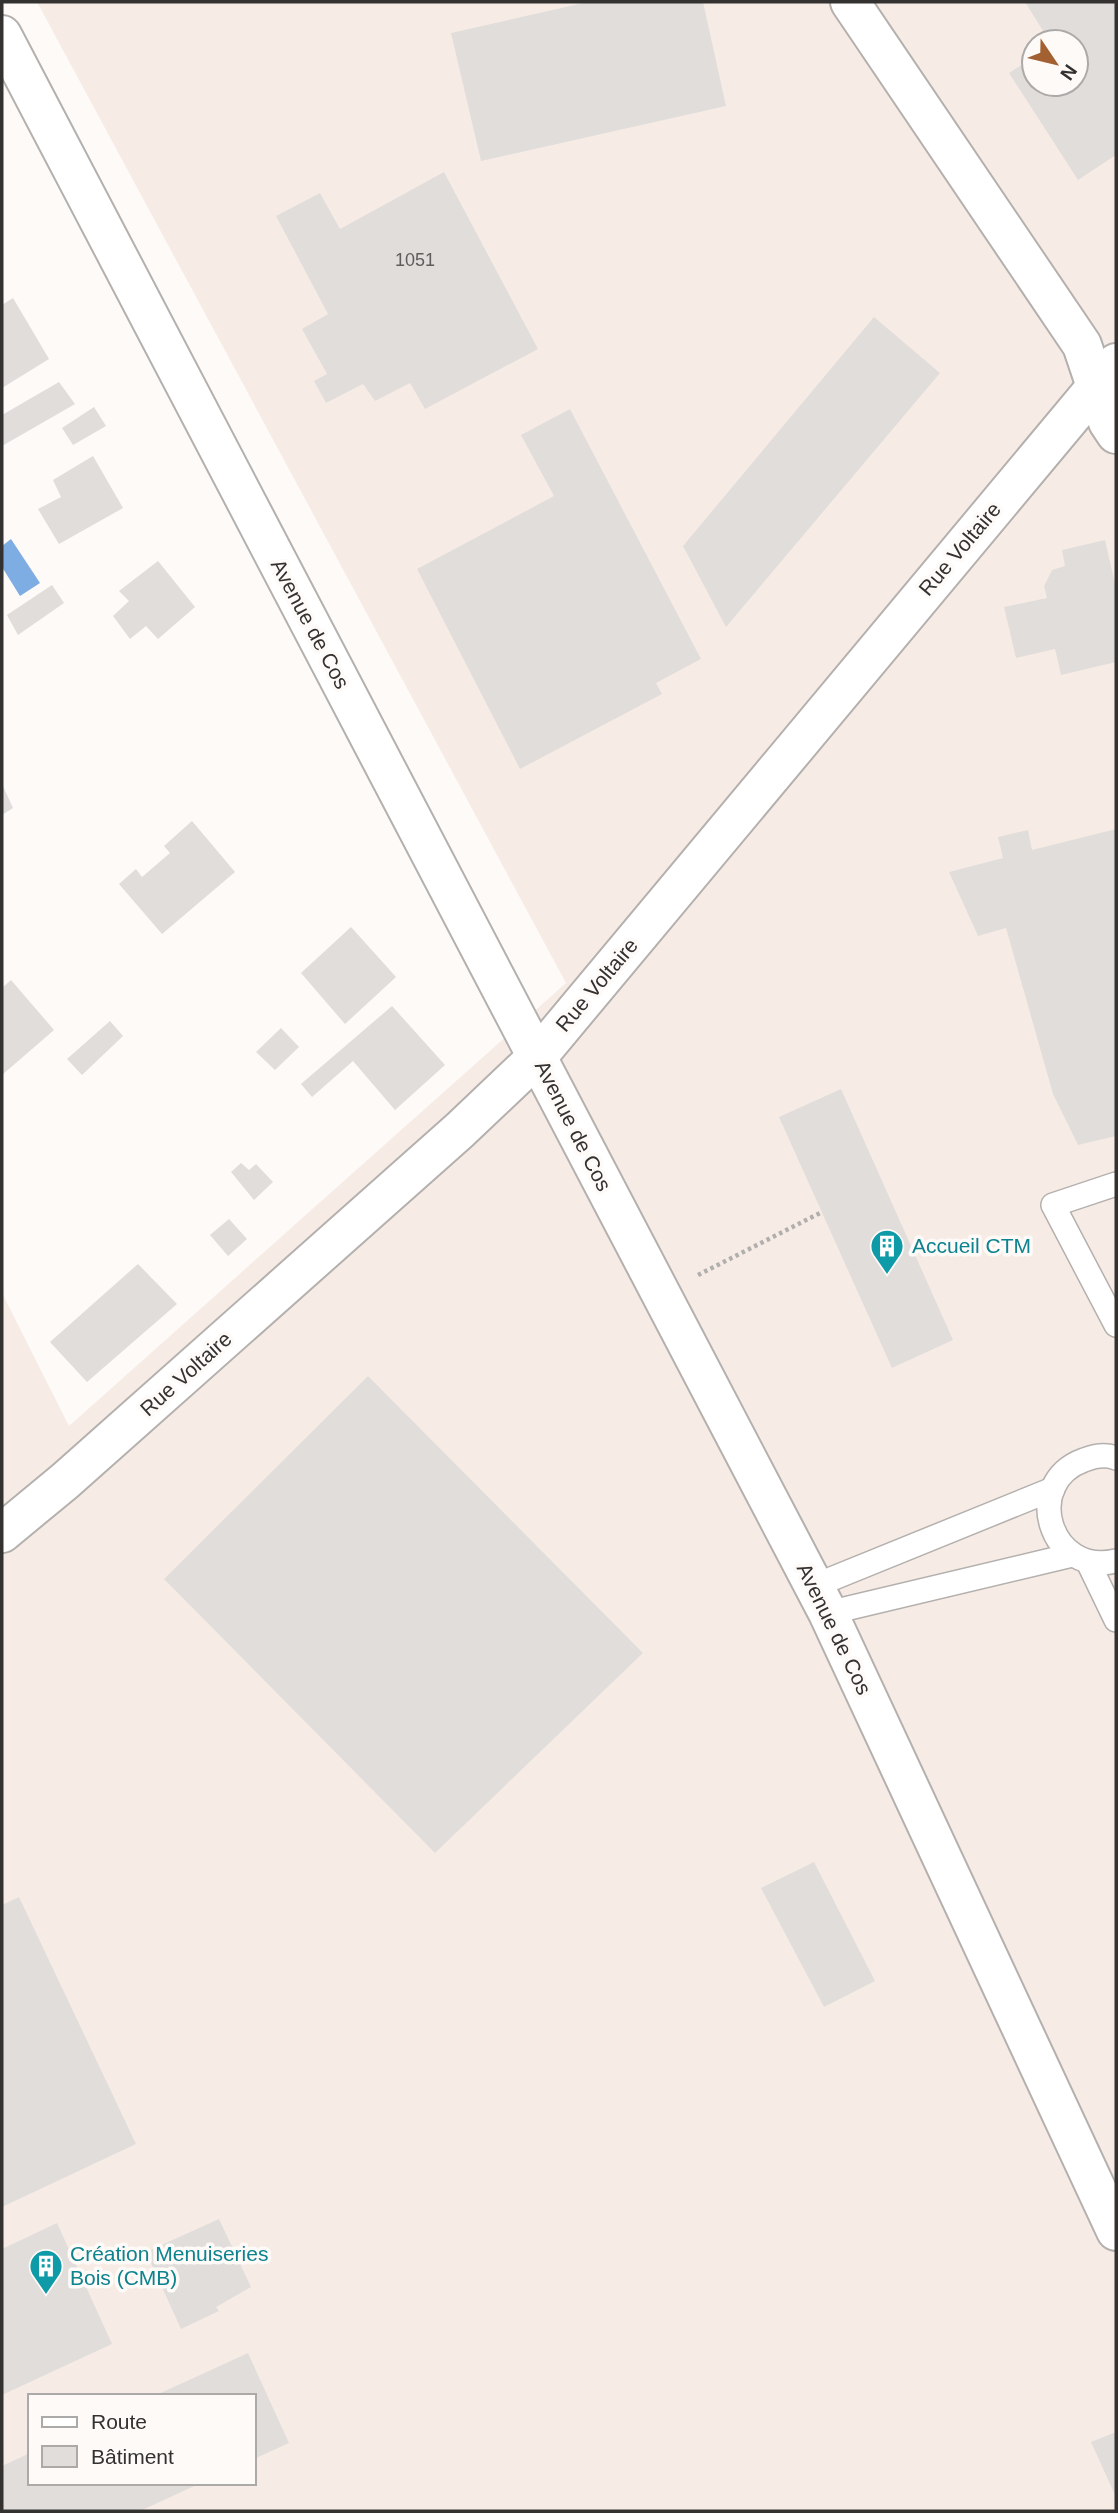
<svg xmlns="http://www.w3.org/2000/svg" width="1118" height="2513" font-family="Arial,sans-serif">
<rect width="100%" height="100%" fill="#fdfaf8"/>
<path fill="#f7ece5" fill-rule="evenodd" d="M 37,2 L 1116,2 L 1116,2511 L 2,2511 L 2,1293 L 69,1426 L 566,983 ZM 1034,42 L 1076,42 L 1076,84 L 1034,84 ZM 30,2396 L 254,2396 L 254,2483 L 30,2483 Z"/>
<path fill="#7dade2" d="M 11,539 L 40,583 L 20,596 L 2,567 L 2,546 Z"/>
<g fill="#e0dddb">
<path d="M 588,2 L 703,2 L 726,106 L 481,161 L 451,33 Z"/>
<path d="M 1025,2 L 1116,2 L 1116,155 L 1078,180 L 1009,73 L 1034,57 L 1034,84 L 1076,84 L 1076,42 L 1050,42 Z"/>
<path d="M 444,172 L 538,349 L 425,409 L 410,383 L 375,401 L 363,384 L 326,403 L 314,381 L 327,374 L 302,329 L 328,314 L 276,216 L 320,193 L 340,229 Z"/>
<path d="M 13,298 L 49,359 L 2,388 L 2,305 Z"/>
<path d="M 874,317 L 940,373 L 726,627 L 683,546 Z"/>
<path d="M 59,382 L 75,404 L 2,446 L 2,415 Z"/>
<path d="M 94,407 L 106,426 L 73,445 L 62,428 Z"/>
<path d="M 570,409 L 701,659 L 656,683 L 662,694 L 520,769 L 417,569 L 554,496 L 521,435 Z"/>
<path d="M 93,456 L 123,508 L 59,544 L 38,509 L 61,497 L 53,480 Z"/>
<path d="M 1105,540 L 1116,588 L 1116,662 L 1061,675 L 1055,649 L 1016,658 L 1004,607 L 1047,598 L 1044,586 L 1052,570 L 1065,566 L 1062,550 Z"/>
<path d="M 158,561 L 195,607 L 158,639 L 146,626 L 130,639 L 113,616 L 129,601 L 119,591 Z"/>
<path d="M 52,585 L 64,603 L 18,635 L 7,615 Z"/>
<path d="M 2,784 L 13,808 L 2,815 Z"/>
<path d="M 192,821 L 235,872 L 162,934 L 119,884 L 136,869 L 142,877 L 170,853 L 164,846 Z"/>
<path d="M 1116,829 L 1116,1136 L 1078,1145 L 1053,1094 L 1006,928 L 978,936 L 949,872 L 1003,858 L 998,837 L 1028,830 L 1032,850 Z"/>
<path d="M 351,927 L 396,977 L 345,1024 L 301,973 Z"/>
<path d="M 11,980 L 54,1030 L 2,1075 L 2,988 Z"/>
<path d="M 392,1006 L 445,1065 L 395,1110 L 353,1061 L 312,1097 L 301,1084 Z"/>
<path d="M 110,1021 L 123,1036 L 82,1075 L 67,1059 Z"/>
<path d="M 281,1028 L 299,1047 L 275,1070 L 256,1052 Z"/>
<path d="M 841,1089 L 953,1340 L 892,1368 L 779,1117 Z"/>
<path d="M 241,1163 L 249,1170 L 256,1164 L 273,1182 L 254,1200 L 231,1172 Z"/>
<path d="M 229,1219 L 247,1239 L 228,1256 L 210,1235 Z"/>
<path d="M 138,1264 L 177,1304 L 87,1382 L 50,1342 Z"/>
<path d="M 368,1376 L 643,1653 L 435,1853 L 164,1579 Z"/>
<path d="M 814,1862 L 875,1981 L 824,2007 L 761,1888 Z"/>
<path d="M 19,1897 L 136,2144 L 2,2207 L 2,1905 Z"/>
<path d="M 219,2219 L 251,2287 L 216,2307 L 219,2311 L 181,2329 L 146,2252 Z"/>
<path d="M 57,2223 L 112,2344 L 2,2395 L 2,2249 Z"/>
<path d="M 248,2353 L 289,2443 L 254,2459 L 254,2396 L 154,2396 Z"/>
<path d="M 1116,2432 L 1116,2497 L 1091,2442 Z"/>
<path d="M 30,2453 L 30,2483 L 201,2483 L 140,2511 L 2,2511 L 2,2466 Z"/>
</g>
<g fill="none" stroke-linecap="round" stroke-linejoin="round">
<defs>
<g id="lane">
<path d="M 1116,1184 L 1053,1205 L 1116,1325"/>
<path d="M 1116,1458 C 1106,1454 1094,1456 1084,1460 C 1021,1483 1050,1577 1116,1561"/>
<path d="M 1088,1562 L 1116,1620"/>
<path d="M 814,1586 L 1053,1489"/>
<path d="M 828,1613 L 1072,1555"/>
</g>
<g id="street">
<path d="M 850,2 L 1082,345 L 1108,422 L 1116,434"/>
<path d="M 2,1533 L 65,1481 L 460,1130 L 538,1056 L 1116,363"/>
</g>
<path id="secondary" d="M 2,35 L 828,1613 L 1116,2231"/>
</defs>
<use href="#lane" stroke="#b4b0ae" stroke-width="26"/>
<use href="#street" stroke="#b4b0ae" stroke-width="42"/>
<use href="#secondary" stroke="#b4b0ae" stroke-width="42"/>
<path stroke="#b1afad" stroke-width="4.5" stroke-dasharray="3.5 3.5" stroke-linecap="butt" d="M 698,1275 L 822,1212"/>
<use href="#lane" stroke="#fff" stroke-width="23"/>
<use href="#street" stroke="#fff" stroke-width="38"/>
<use href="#secondary" stroke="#fff" stroke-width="38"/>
</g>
<defs>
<symbol id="building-pin" viewBox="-11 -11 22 30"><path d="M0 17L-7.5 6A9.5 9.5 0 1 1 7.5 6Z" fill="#0f9aa8" stroke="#fdfaf8"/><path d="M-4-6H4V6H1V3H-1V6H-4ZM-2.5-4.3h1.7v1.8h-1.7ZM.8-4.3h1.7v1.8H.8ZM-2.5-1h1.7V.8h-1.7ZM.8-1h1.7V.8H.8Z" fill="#fff"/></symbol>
</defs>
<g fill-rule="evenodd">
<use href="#building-pin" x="868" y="1227" width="38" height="52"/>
<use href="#building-pin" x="27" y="2247" width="38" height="52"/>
</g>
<g text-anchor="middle" stroke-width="7" stroke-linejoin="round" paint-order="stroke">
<g font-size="18" fill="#5e5d5c">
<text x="415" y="266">1051</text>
</g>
<g font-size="21" fill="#333231" stroke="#fdfaf8">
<text transform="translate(960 549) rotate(-50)" y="7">Rue Voltaire</text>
<text transform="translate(310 624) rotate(62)" y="7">Avenue de Cos</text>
<text transform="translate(597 985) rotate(-50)" y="7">Rue Voltaire</text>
<text transform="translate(573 1126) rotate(63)" y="7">Avenue de Cos</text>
<text transform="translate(186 1374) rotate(-42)" y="7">Rue Voltaire</text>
<text transform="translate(834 1629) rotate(64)" y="7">Avenue de Cos</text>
</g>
<g font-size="21" fill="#0d838f" stroke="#fdfaf8" text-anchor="start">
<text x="912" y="1253">Accueil CTM</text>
<text x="70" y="2261">Création Menuiseries<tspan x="70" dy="24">Bois (CMB)</tspan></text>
</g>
</g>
<rect width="1118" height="2513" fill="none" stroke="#333231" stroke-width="7"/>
<rect x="28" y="2394" width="228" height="91" fill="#fdfaf8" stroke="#acaaa8" stroke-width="2"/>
<rect x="42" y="2417" width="35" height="10" fill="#ffffff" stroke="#acaaa8" stroke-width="2"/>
<text x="91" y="2429" font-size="21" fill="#333231">Route</text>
<rect x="42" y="2446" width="35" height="21" fill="#e0dddb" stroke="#acaaa8" stroke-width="2"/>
<text x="91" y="2464" font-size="21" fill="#333231">Bâtiment</text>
<g transform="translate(1055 63) rotate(125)"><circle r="33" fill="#fdfaf8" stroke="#acaaa8" stroke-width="2"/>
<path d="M0-5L12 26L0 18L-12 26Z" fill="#a36030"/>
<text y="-10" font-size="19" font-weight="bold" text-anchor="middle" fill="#333231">N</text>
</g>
</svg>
